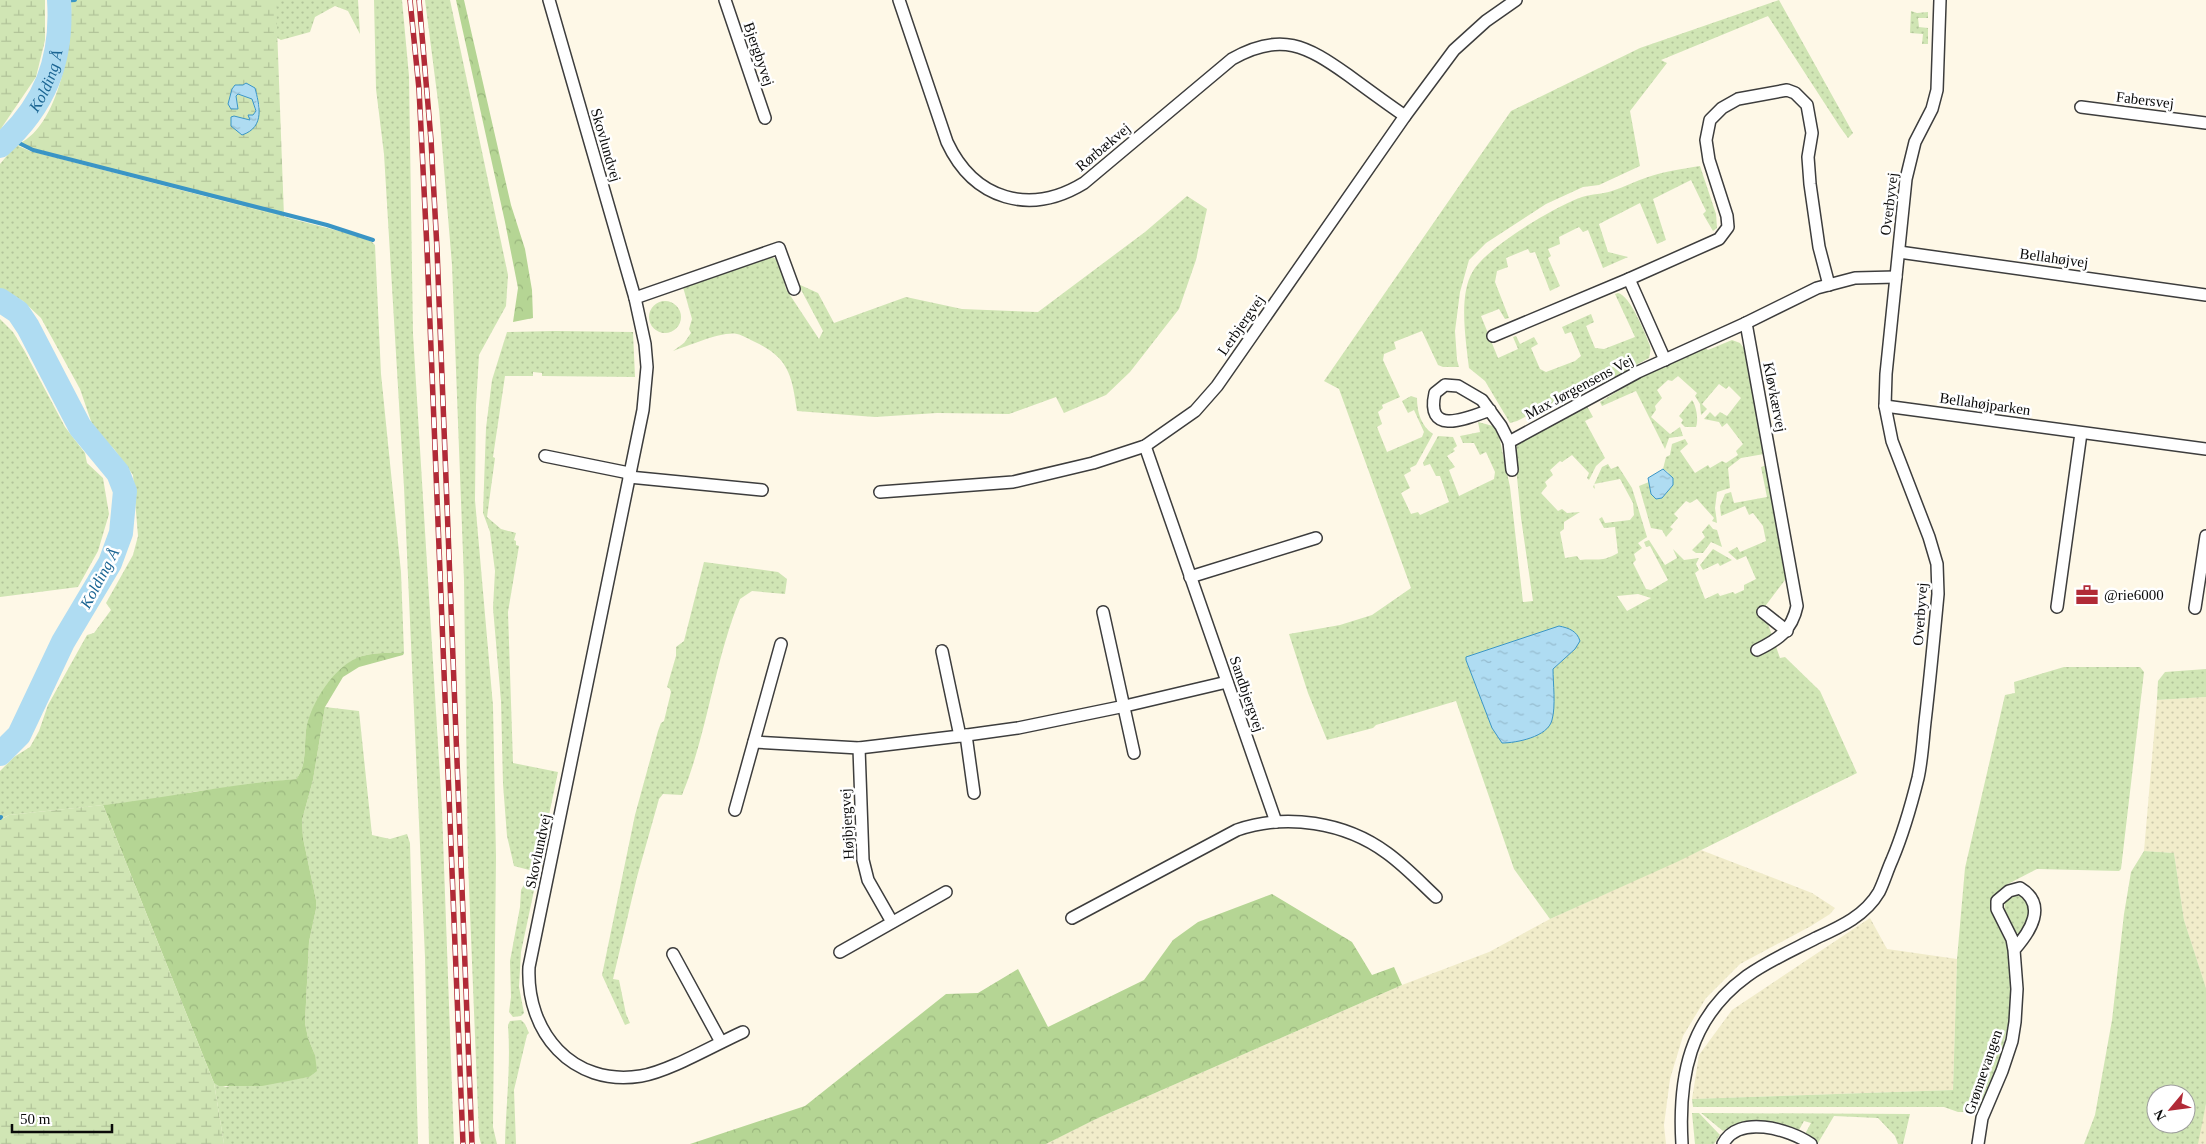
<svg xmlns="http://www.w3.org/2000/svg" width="2206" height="1144" font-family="'Times New Roman',serif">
<defs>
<pattern id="farmland-dots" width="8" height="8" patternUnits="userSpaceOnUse" patternTransform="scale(1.25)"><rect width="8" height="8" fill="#f1ecca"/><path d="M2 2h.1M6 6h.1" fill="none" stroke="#cdc9ac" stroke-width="1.8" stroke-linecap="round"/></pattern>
<pattern id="grass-dots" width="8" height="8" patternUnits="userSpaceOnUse" patternTransform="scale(1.25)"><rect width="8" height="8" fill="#d0e5b4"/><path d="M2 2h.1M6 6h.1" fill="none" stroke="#b1c399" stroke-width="1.8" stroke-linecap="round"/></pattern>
<pattern id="forest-crowns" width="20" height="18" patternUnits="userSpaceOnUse" patternTransform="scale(1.25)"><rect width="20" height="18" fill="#b5d594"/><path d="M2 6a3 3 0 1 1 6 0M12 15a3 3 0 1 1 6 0" fill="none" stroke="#9ab67e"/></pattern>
<pattern id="wetland-marsh" width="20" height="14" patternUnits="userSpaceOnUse" patternTransform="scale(1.25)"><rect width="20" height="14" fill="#d0e5b4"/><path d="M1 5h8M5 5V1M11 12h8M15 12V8" fill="none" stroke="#b1c399"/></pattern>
<pattern id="water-ripples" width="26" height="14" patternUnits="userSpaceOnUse" patternTransform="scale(1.25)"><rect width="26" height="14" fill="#afdcf2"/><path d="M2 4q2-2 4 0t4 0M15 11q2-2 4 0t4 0" fill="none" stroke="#95bbce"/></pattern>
</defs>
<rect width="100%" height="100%" fill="#fef8e7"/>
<g fill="url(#farmland-dots)">
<path d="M 2206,697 L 2206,988 L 2184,920 L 2174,853 L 2144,851 L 2157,700 Z"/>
<path d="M 1701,850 L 1812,893 L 1835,908 L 1830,914 L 1811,926 L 1740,964 L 1706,998 L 1683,1036 L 1670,1079 L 1664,1125 L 1666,1144 L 1046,1144 L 1098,1118 L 1402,985 L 1489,952 L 1550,919 Z"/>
<path d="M 1870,918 L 1887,949 L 1957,959 L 1953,1090 L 1692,1099 L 1699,1055 L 1732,1010 Z"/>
<path d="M 2206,1104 L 2206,1144 L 2198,1144 L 2198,1138 Z"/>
</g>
<g fill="url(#grass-dots)" fill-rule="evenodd">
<path d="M 223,0 L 358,0 L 360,34 L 348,11 L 335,6 L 315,17 L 310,32 L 281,40 L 248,23 Z"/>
<path d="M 374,0 L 402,0 L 409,76 L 413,334 L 442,810 L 454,1144 L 429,1144 L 425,957 L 404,487 L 384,154 L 376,89 Z"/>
<path d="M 425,0 L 450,0 L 508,275 L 506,306 L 479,355 L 476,405 L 475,500 L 493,706 L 496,857 L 493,1127 L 497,1144 L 481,1144 L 479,1136 L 468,862 L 464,580 L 452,265 L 439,109 Z"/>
<path d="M 1779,0 L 1853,133 L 1848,138 L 1840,127 L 1768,16 L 1661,60 L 1667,63 L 1630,111 L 1640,166 L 1599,185 L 1583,187 L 1546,204 L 1486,243 L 1469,260 L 1460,292 L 1455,331 L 1457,360 L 1459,367 L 1443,367 L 1438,365 L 1422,331 L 1394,342 L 1396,349 L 1384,354 L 1383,360 L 1400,397 L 1382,405 L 1383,408 L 1378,412 L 1382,424 L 1377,427 L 1387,452 L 1422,437 L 1424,432 L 1414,410 L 1408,413 L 1402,401 L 1411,396 L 1417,398 C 1417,412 1421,426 1433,434 L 1416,465 L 1410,468 L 1411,471 L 1404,475 L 1410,488 L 1401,493 L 1411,514 L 1418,512 L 1420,515 L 1449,502 L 1440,476 L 1436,476 L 1430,464 L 1424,466 L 1423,463 L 1438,436 L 1453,437 L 1457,446 L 1453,449 L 1455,451 L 1447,456 L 1455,467 L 1449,470 L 1459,496 L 1494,479 L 1495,472 L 1486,452 L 1480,455 L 1474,443 L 1463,443 L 1460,436 L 1480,432 L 1478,422 L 1493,426 L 1499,436 L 1510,487 L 1523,602 L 1533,601 L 1521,518 L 1515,457 L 1517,445 L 1587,406 L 1593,417 L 1585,421 L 1605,458 L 1596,466 L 1589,480 L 1587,478 L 1589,473 L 1572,455 L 1562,462 L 1560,461 L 1550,470 L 1553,475 L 1545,482 L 1547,486 L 1541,493 L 1558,511 L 1562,509 L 1567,513 L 1580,512 L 1564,522 L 1564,529 L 1560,532 L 1565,558 L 1577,556 L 1580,560 C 1598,558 1600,563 1618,553 L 1615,527 L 1604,528 L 1599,519 L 1602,517 L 1605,523 L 1630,520 L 1634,515 L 1633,503 L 1620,479 L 1594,484 L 1595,489 L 1593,487 L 1602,467 L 1608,464 L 1611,469 L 1618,466 L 1632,488 L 1647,537 L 1638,543 L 1642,548 L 1634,554 L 1636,560 L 1633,563 L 1646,589 L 1651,590 L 1668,580 L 1650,546 L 1646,547 L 1644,542 L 1649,540 L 1665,565 L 1677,558 L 1673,549 L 1684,560 L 1699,558 L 1696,564 L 1699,570 L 1695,573 L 1705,599 L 1718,593 L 1720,596 L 1733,592 L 1735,594 L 1744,590 L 1744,585 L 1756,579 L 1746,556 L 1737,560 L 1728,552 L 1737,547 L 1740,552 L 1766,541 L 1763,526 L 1753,513 L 1749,515 L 1745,506 L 1721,516 L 1720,506 L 1725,494 L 1731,492 L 1734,503 L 1767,497 L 1761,467 L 1767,465 L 1785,567 L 1785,580 L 1760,613 L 1768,624 L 1780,658 L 1785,657 L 1820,691 L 1857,773 L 1679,861 L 1550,919 L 1514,869 L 1456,701 L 1376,725 L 1373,728 L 1327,740 L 1308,693 L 1289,634 L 1340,625 L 1372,615 L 1411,588 L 1339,389 L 1324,381 L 1511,111 L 1640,48 ZM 1638,594 L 1651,598 L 1627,611 L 1617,596 ZM 1575,649 L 1553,669 L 1502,743 L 1492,728 L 1466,660 L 1466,657 Z"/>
<path d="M 1911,11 L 1917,13 L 1928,12 L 1928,18 L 1918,18 L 1919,27 L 1928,28 L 1928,44 L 1922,44 L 1923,34 L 1910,33 Z"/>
<path d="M 16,145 L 30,151 L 358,236 L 372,242 L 375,245 L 381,374 L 401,572 L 404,653 C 391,653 375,652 362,656 C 338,663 310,707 306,730 C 304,746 307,766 296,779 L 192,792 L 161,799 L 9,815 L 1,819 L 0,816 L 0,771 L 14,757 L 30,747 L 39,731 L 48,705 L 87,635 L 94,633 L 111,610 L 106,603 L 133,555 L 138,536 L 133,475 L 114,449 L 102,438 L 93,427 L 80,389 L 41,318 L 23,301 L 0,290 L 0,164 Z"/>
<path d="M 1700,166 L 1716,214 L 1717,228 L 1713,231 L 1703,214 L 1706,211 L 1691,180 L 1653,199 L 1666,240 L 1657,244 L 1640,203 L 1599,224 L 1608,252 L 1628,257 L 1603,268 L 1588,230 L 1583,232 L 1579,227 L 1559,237 L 1560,244 L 1548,249 L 1551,256 L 1548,258 L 1560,286 L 1550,291 L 1535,252 L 1530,253 L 1528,249 L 1506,258 L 1508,267 L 1497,271 L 1495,282 L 1509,318 L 1505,319 L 1499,309 L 1481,316 L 1498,358 L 1518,349 L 1513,337 L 1516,336 L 1520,344 L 1534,337 L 1538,344 L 1531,348 L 1540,369 L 1546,372 L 1575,361 L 1581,356 L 1571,332 L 1565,334 L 1562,327 L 1591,314 L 1594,322 L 1586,326 L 1595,348 L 1604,349 L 1635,337 L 1615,294 L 1618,293 C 1630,295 1646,335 1650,346 C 1651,350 1650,354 1649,358 L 1603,383 L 1582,388 L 1517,421 L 1510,423 L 1485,381 L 1469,368 C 1466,341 1458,295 1473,271 C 1487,247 1556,206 1582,197 C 1592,194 1603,194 1612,191 C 1624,187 1636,181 1648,177 C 1665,171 1682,169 1700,166 Z"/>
<path d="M 1187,196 L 1207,209 L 1196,260 L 1179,309 L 1130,372 L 1106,395 L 1064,413 L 1056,397 L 1009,414 L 937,413 L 875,417 L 797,411 C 792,376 789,358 755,342 C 750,340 743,335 737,334 C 722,331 689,346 673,351 L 684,343 L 691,333 L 689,329 L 692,319 L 683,287 L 772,257 L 778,260 L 786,289 L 819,339 L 823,331 L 798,284 L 818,293 L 834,323 L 906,297 L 962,309 L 1038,312 L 1145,232 Z"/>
<circle cx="665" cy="317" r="16"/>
<path d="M 0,319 L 13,332 L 24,350 L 65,427 L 85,453 L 87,463 L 103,478 L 109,514 L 98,551 L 78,587 L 0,597 Z"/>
<path d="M 555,331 L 633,332 L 635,377 L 542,376 L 542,373 L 533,372 L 533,376 L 505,376 L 493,457 L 495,458 L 487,517 L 501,529 L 516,533 L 514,540 L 516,541 L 516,545 L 519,546 L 508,612 L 513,763 L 558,772 L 537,872 L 514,866 L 507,836 L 503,784 L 501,701 L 493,608 L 495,571 L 490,532 L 483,513 L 486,428 L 492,380 L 507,332 Z"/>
<path d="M 1732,340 L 1740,343 L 1746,351 L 1764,454 L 1741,458 L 1728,468 L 1730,488 L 1717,492 L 1715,508 L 1717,523 L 1712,521 L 1714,518 L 1697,499 L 1690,503 L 1686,501 L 1674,514 L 1678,518 L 1670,527 L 1673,529 L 1666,537 L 1662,530 L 1651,528 L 1639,486 L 1649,482 L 1651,494 L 1656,499 L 1662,498 L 1673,485 L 1668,472 L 1663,469 L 1666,457 L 1670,455 L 1672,444 L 1685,439 L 1688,444 L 1680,451 L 1695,473 L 1708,465 L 1710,468 L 1722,461 L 1726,463 L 1738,455 L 1736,451 L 1743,444 L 1727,423 L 1722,427 L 1719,422 L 1704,419 L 1710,412 L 1715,417 L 1720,412 L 1727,416 L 1741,398 L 1729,386 L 1726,389 L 1719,384 L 1702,404 L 1707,409 L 1701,415 L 1700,404 L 1695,396 L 1697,393 L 1678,376 L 1672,381 L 1668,380 L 1657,390 L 1662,398 L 1655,406 L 1656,410 L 1651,417 L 1670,434 L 1680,427 L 1683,436 L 1669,438 L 1665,449 L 1636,391 L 1602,406 L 1600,402 L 1649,372 L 1705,348 L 1708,350 Z"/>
<path d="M 1692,400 C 1696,405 1699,420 1696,427 L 1685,427 L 1681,423 L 1683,420 L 1679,416 Z"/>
<path d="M 1709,524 L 1713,529 L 1717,530 L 1722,547 L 1711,542 L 1703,553 L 1696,553 L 1692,550 L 1705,537 L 1702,532 Z"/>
<path d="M 1713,549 L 1732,560 L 1720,566 L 1718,563 L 1703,570 L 1700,565 Z"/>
<path d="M 704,562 L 778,572 L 787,579 L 785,594 L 752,591 L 740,599 C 714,662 708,732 682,795 L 663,794 L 659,799 L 637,877 L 613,979 L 619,980 L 626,1014 L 630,1023 L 625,1025 L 602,975 L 635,815 L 658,731 L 661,723 L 664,721 L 671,692 L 670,689 L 667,687 L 676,656 L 676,647 L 684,641 Z"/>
<path d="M 2064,667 L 2140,667 L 2144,672 L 2121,869 L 2119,871 L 2037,869 L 2004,886 L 1994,897 L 1991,911 L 2012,955 L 2010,1016 L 1999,1065 L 1978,1112 L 1958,1112 L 1944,1107 L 1693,1107 L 1692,1099 L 1953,1090 L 1957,959 L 1965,868 L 2005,695 L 2015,693 L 2014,682 Z"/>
<path d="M 2206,669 L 2206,697 L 2157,700 L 2158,681 L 2165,672 Z"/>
<path d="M 325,707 L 359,711 L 372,835 L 390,839 L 407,834 L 410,843 L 418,1144 L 224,1144 L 214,1083 L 226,1087 L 233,1085 L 250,1086 L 309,1077 L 315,1055 L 308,1038 L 305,1023 L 309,942 L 316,909 L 316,900 L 303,838 L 302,820 L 313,780 Z"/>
<path d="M 2144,851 L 2174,853 L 2184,920 L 2206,988 L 2206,1104 L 2198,1144 L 2084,1144 L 2095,1115 L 2112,1020 L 2124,914 L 2131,872 ZM 2156,1094 L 2186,1094 L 2186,1124 L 2156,1124 Z"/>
<path d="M 526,881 L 536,881 L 521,952 L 519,987 L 524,1013 L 521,1016 L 513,1017 L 509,1012 L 511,997 L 510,961 L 520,907 L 521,890 Z"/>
<path d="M 2013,896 L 2021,896 L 2029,904 C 2029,914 2026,928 2018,934 C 2008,927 2002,910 2006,899 Z"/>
<path d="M 521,1020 L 525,1024 L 529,1033 L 527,1035 L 514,1090 L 516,1144 L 505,1144 C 506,1104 511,1065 508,1025 L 510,1021 Z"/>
<path d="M 1692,1113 L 1699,1113 L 1720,1135 L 1714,1144 L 1695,1144 Z"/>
<path d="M 1701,1113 L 1910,1114 L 1903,1144 L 1898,1144 L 1895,1136 L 1878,1118 L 1834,1116 L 1818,1143 L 1805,1134 L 1811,1123 L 1804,1121 L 1799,1130 C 1774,1119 1748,1117 1723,1131 Z"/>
</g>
<g fill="url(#forest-crowns)">
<path d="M 456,0 L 464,0 L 511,205 L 525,249 L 532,290 L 533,318 L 513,322 L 518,288 L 505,222 Z"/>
<path d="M 404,653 L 403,655 L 359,667 L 343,677 L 325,707 L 313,780 L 302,820 L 303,838 L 316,900 L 316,909 L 309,942 L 305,1023 L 308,1038 L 315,1055 L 317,1071 L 309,1077 L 262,1086 L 219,1086 L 214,1083 L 103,805 C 167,798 231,784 296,779 C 307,766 304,746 306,730 C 310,704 335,664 362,656 C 375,652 391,653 404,653 Z"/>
<path d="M 1272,894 L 1352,942 L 1372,975 L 1394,967 L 1402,985 L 1098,1118 L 1046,1144 L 690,1144 L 805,1106 L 946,994 L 978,993 L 1018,969 L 1048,1027 L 1144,980 L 1173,940 L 1198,922 Z"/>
</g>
<g fill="url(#wetland-marsh)" fill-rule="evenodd">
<path d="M 0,0 L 45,0 L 45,40 L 36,77 L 0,130 Z"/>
<path d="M 71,0 L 276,0 L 284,217 L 16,145 C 59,129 73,41 71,0 ZM 245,84 L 255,88 L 260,107 L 242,134 L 245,120 L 252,119 L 249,117 L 256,113 L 252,99 L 238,94 L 236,96 L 238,107 L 232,89 Z"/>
<path d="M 103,805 L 214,1083 L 224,1144 L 0,1144 L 0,816 L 2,819 L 9,815 Z"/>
</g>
<g fill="url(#water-ripples)" stroke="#3a95c5">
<path d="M 246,83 L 255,88 C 259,104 266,127 242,135 L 231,126 L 231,117 L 234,116 L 250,120 L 248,115 L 253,115 L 256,111 L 252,99 L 238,94 L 236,96 L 238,109 L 231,109 L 228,104 L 232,89 L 235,85 L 243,85 Z"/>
<path d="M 1663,469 L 1673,478 L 1673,485 L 1662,498 L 1656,499 L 1651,494 L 1648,478 Z"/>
<path d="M 1559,626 C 1569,628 1577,631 1580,641 L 1575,649 L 1553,669 C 1553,683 1556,706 1552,720 C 1548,737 1516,743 1502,743 L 1492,728 L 1466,660 L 1466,657 Z"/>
</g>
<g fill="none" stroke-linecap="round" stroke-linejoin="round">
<g stroke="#3a95c5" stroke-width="4">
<path d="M 60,1 L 75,0"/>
<path d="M 9,138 L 33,150 L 327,225 L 373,240"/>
<path d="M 0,818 L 1,817"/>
</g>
<g stroke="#afdcf2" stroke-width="24">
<path id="s1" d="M 0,146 C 45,106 63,60 59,0"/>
<path d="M 0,300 L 18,312 L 28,327 L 80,427 L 118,473 L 125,491 L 121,533 L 110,563 L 63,642 L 19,735 L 0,754"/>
</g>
<defs>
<g id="street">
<path d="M 549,0 L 635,298 L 645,344 L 647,367 L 643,410 L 529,967 C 526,1032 572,1087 641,1076 C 670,1071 714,1045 743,1032"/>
<path d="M 725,0 L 765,118"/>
<path d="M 899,0 L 947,142 C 974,200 1030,216 1084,183 L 1232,59 C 1281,31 1307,46 1348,75 C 1367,89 1386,103 1405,116"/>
<path d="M 2081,107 L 2206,123"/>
<path d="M 1899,252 L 2206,295"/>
<path d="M 1629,279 L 1719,239 L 1728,227 L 1727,216 L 1709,160 L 1706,140 L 1710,120 L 1722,108 L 1738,99 L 1787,90 L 1795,93 L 1807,105 L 1812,133 L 1808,157 L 1810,184 L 1819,247 L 1829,285"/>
<path d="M 635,298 L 779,248 L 794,289"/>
<path d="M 1493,336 L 1629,279 L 1665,360"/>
<path d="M 1885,406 L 2206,449"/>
<path d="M 1490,410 C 1468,418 1425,437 1435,393 L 1445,385 L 1458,386 L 1482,400 L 1501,426 L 1509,442 L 1512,470"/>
<path d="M 1509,442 L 1638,372 L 1746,323"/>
<path d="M 1145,446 L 1276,822"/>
<path d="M 545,456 L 629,473"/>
<path d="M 629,477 L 762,490"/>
<path d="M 880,492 L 1013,482 L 1093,463 L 1145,446 L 1195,411 L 1217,386 L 1405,116 L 1454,50 L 1486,21 L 1516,0"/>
<path d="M 1190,577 L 1316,538"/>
<path d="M 2057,607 L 2081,433"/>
<path d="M 2195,608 L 2206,536"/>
<path d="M 1103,612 L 1134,753"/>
<path d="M 1763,612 L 1787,631"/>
<path d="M 1757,650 C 1778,640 1792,630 1797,606 L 1746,323 L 1817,288 L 1855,278 L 1896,277"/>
<path d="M 942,651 L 960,736"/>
<path d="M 966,735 L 974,793"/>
<path d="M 754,742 L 859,748 L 960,736 L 1018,728 L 1125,706 L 1227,682"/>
<path d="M 859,748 L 863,860 L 868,880 L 892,922"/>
<path d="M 735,810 L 781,644"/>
<path d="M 1072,918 L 1237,830 C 1286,813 1345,822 1387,853 C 1405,866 1420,882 1436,897"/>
<path d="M 840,952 L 946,892"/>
<path d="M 673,954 L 721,1042"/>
<path d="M 1682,1144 C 1678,1078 1689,1018 1747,976 C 1768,961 1793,950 1816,938 C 1840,927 1865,916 1879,892 C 1884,882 1887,871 1892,860 C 1903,834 1911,806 1918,778 C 1922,760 1923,740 1925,722 C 1930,679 1934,637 1938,594 L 1937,564 L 1929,537 L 1892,441 L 1885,406 L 1886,374 L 1906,179 L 1915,142 L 1932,109 L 1937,90 L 1940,0"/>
<path d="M 1723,1144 C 1738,1114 1789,1129 1811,1144"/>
<path d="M 1978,1144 L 1982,1118 L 2002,1071 L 2012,1041 L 2015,1022 L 2017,989 L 2014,950 L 2012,939 L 1997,909 L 1997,901 L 2009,891 L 2020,888 C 2048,905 2030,932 2014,950"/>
</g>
</defs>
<use href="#street" stroke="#3d3d3d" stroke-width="14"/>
<use href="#street" stroke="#fff" stroke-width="11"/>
<defs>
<g id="rail">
<path d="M 410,0 L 419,89 L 427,249 L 463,1144"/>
<path d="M 419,0 L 431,140 L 437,249 L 472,1144"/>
</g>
</defs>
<use href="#rail" stroke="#b12a37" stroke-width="5.5"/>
<use href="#rail" stroke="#fff" stroke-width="4" stroke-dasharray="11" stroke-linecap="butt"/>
</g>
<defs>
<symbol id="office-bare" viewBox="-9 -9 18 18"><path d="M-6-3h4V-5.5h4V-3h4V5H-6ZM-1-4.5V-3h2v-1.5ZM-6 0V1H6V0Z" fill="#b12a37" stroke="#fff" stroke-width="2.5" paint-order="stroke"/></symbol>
</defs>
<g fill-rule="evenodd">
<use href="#office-bare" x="2071" y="579" width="32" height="32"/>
</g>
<g text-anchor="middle" stroke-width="5" stroke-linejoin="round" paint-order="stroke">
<g font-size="15" fill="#0a0a0a" stroke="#fff">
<text transform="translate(759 54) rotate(71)" y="5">Bjergbyvej</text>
<text transform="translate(2145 100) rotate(7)" y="5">Fabersvej</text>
<text transform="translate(606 145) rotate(74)" y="5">Skovlundvej</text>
<text transform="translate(1103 147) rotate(-40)" y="5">Rørbækvej</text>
<text transform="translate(1889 204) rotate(-83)" y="5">Overbyvej</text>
<text transform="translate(2054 258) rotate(8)" y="5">Bellahøjvej</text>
<text transform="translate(1241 325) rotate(-55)" y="5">Lerbjergvej</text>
<text transform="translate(1579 387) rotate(-28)" y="5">Max Jørgensens Vej</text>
<text transform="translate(1775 397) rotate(79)" y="5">Kløvkærvej</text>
<text transform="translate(1985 404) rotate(8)" y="5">Bellahøjparken</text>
<text transform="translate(1920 614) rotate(-86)" y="5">Overbyvej</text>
<text transform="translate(1247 694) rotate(71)" y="5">Sandbjergvej</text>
<text transform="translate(847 824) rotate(-93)" y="5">Højbjergvej</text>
<text transform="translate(538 851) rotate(-78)" y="5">Skovlundvej</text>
<text transform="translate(1983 1072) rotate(-71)" y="5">Grønnevangen</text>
</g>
<g font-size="15" fill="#0a0a0a" stroke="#fff" text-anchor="start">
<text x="2104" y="600">@rie6000</text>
</g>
<g font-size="16" font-style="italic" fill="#1b6593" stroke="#fff">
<text dy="6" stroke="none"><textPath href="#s1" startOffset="81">Kolding Å</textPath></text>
<text transform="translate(99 578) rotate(-62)" y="6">Kolding Å</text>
</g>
</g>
<g transform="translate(2171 1109) rotate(241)"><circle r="24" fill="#ffffff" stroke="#9d9d9d"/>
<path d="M0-4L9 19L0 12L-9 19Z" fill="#b12a37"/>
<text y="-8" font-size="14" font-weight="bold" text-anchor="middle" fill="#0a0a0a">N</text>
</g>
<path d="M12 1124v8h100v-8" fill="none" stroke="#0a0a0a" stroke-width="2.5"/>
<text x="20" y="1124" font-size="15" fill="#0a0a0a" stroke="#ffffff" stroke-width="4" paint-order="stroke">50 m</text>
</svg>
